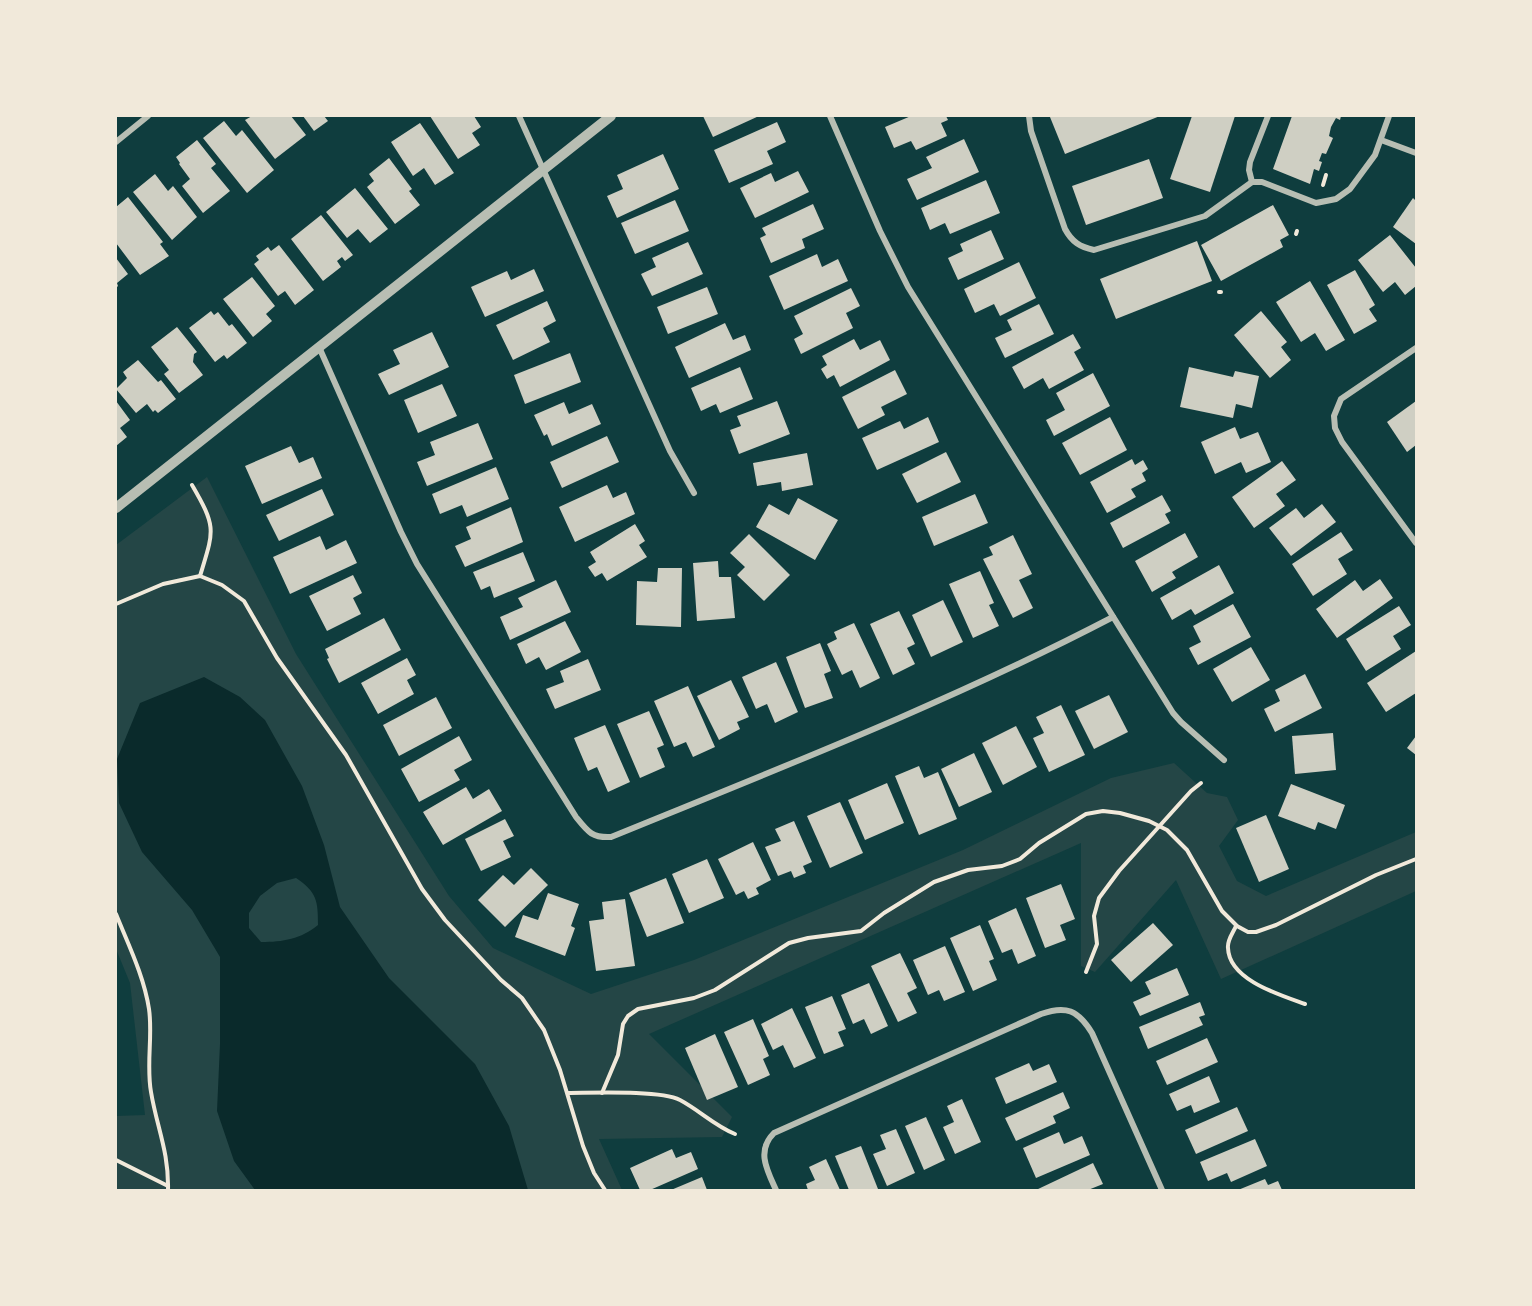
<svg xmlns="http://www.w3.org/2000/svg" width="1532" height="1306" font-family="'Sofia Sans Condensed',sans-serif">
<rect width="100%" height="100%" fill="#0f3d3e"/>
<path fill="#244646" d="M 207,477 L 296,654 L 449,896 L 493,948 L 591,994 L 694,960 L 963,850 L 1111,778 L 1174,763 L 1207,793 L 1227,797 L 1238,820 L 1219,846 L 1237,881 L 1266,896 L 1416,832 L 1416,891 L 1221,979 L 1176,880 L 1095,972 L 1081,966 L 1081,843 L 649,1034 L 732,1117 L 722,1137 L 599,1139 L 622,1190 L 116,1190 L 116,1116 L 145,1115 L 130,983 L 116,949 L 116,545 Z"/>
<path fill="#0a2a2b" fill-rule="evenodd" d="M 204,677 L 240,697 L 265,720 L 302,786 L 324,845 L 340,907 L 389,978 L 475,1064 L 509,1126 L 528,1190 L 255,1190 L 234,1161 L 217,1111 L 220,1044 L 220,957 L 192,910 L 142,852 L 119,803 L 117,759 L 140,703 ZM 296,878 C 317,892 318,901 318,925 C 301,939 283,942 261,942 L 249,928 L 249,913 L 260,896 L 277,883 Z"/>
<g fill="#cfcfc3">
<path d="M 252,116 L 291,116 L 306,135 L 275,159 L 245,120 Z"/>
<path d="M 303,116 L 324,116 L 328,121 L 314,131 Z"/>
<path d="M 430,116 L 474,116 L 481,127 L 472,133 L 480,145 L 458,159 Z"/>
<path d="M 703,116 L 759,116 L 713,137 Z"/>
<path d="M 911,116 L 946,116 L 948,120 L 941,123 L 947,136 L 916,150 L 911,141 L 894,148 L 885,127 Z"/>
<path d="M 1055,116 L 1160,116 L 1065,154 L 1050,117 Z"/>
<path d="M 1192,116 L 1235,116 L 1210,192 L 1170,179 Z"/>
<path d="M 1292,116 L 1341,116 L 1340,120 L 1336,118 L 1331,127 L 1329,136 L 1333,138 L 1326,154 L 1322,153 L 1319,161 L 1322,162 L 1319,171 L 1314,169 L 1310,184 L 1273,169 Z"/>
<path d="M 224,121 L 236,136 L 242,130 L 274,170 L 247,193 L 203,138 Z"/>
<path d="M 777,122 L 786,142 L 767,151 L 773,164 L 729,183 L 714,150 Z"/>
<path d="M 420,123 L 454,173 L 435,185 L 424,168 L 413,176 L 391,142 Z"/>
<path d="M 964,139 L 979,172 L 917,200 L 907,179 L 932,168 L 926,157 Z"/>
<path d="M 197,140 L 216,164 L 211,168 L 230,191 L 203,213 L 182,186 L 190,179 L 179,164 L 180,163 L 176,157 Z"/>
<path d="M 663,154 L 679,189 L 617,218 L 607,196 L 623,189 L 617,175 Z"/>
<path d="M 389,158 L 412,189 L 409,191 L 420,205 L 395,224 L 367,187 L 374,181 L 369,174 Z"/>
<path d="M 1149,159 L 1163,198 L 1086,225 L 1072,186 Z"/>
<path d="M 798,171 L 809,192 L 755,218 L 740,188 L 771,173 L 775,182 Z"/>
<path d="M 155,174 L 168,191 L 173,186 L 197,217 L 172,240 L 133,192 Z"/>
<path d="M 986,180 L 1000,213 L 950,234 L 945,223 L 930,230 L 921,208 Z"/>
<path d="M 355,188 L 388,229 L 370,243 L 358,229 L 347,238 L 326,212 Z"/>
<path d="M 128,197 L 163,242 L 160,244 L 169,256 L 140,275 L 116,243 L 116,207 Z"/>
<path d="M 1413,198 L 1416,201 L 1416,244 L 1393,227 Z"/>
<path d="M 675,200 L 689,231 L 635,254 L 621,223 Z"/>
<path d="M 813,204 L 824,229 L 802,239 L 805,248 L 771,263 L 760,238 L 766,235 L 762,228 Z"/>
<path d="M 1273,205 L 1289,235 L 1280,240 L 1283,247 L 1221,281 L 1201,245 Z"/>
<path d="M 321,215 L 353,255 L 345,261 L 342,257 L 337,261 L 341,267 L 323,281 L 291,239 Z"/>
<path d="M 991,230 L 1004,259 L 958,280 L 948,258 L 963,251 L 960,244 Z"/>
<path d="M 1390,235 L 1416,268 L 1416,286 L 1405,295 L 1395,282 L 1383,292 L 1358,260 Z"/>
<path d="M 1197,241 L 1212,281 L 1116,319 L 1100,279 Z"/>
<path d="M 688,242 L 703,274 L 652,296 L 641,274 L 656,267 L 652,258 Z"/>
<path d="M 279,245 L 314,290 L 295,305 L 285,291 L 278,296 L 254,264 L 259,260 L 256,256 L 268,247 L 271,251 Z"/>
<path d="M 817,254 L 822,267 L 838,259 L 848,281 L 784,310 L 769,276 Z"/>
<path d="M 116,258 L 128,274 L 117,283 L 118,286 L 116,288 Z"/>
<path d="M 1019,262 L 1036,298 L 1000,316 L 994,304 L 975,313 L 964,289 Z"/>
<path d="M 534,269 L 544,291 L 485,317 L 471,287 L 507,271 L 511,280 Z"/>
<path d="M 1355,270 L 1375,305 L 1369,309 L 1377,321 L 1354,334 L 1327,285 Z"/>
<path d="M 252,277 L 275,306 L 266,314 L 272,321 L 253,337 L 223,299 Z"/>
<path d="M 1310,281 L 1345,340 L 1326,351 L 1315,333 L 1301,342 L 1276,302 Z"/>
<path d="M 707,287 L 718,314 L 668,334 L 657,307 Z"/>
<path d="M 851,288 L 860,306 L 846,313 L 853,328 L 801,354 L 794,339 L 803,334 L 794,316 Z"/>
<path d="M 547,301 L 556,321 L 543,328 L 550,342 L 513,360 L 496,325 Z"/>
<path d="M 1039,304 L 1054,334 L 1005,358 L 995,338 L 1012,330 L 1007,320 Z"/>
<path d="M 211,311 L 214,315 L 218,312 L 229,326 L 232,324 L 247,343 L 227,359 L 224,355 L 215,362 L 189,328 Z"/>
<path d="M 1261,311 L 1287,342 L 1281,347 L 1291,360 L 1270,378 L 1234,335 Z"/>
<path d="M 725,323 L 733,340 L 745,335 L 751,350 L 689,378 L 675,347 Z"/>
<path d="M 177,327 L 197,352 L 194,354 L 193,362 L 203,375 L 179,393 L 164,374 L 169,370 L 151,347 Z"/>
<path d="M 432,332 L 449,367 L 389,395 L 378,374 L 400,364 L 393,350 Z"/>
<path d="M 1073,334 L 1081,348 L 1074,352 L 1084,370 L 1049,389 L 1043,378 L 1024,389 L 1012,367 Z"/>
<path d="M 854,339 L 860,350 L 880,340 L 890,360 L 840,387 L 834,375 L 827,379 L 821,369 L 827,365 L 822,356 Z"/>
<path d="M 570,353 L 581,382 L 525,404 L 514,375 Z"/>
<path d="M 138,360 L 158,382 L 161,380 L 176,399 L 158,413 L 155,410 L 153,412 L 147,404 L 136,413 L 116,389 L 127,378 L 123,372 Z"/>
<path d="M 740,367 L 753,399 L 720,413 L 716,404 L 701,411 L 691,388 Z"/>
<path d="M 1189,367 L 1233,377 L 1235,371 L 1259,376 L 1252,408 L 1236,404 L 1233,418 L 1180,407 Z"/>
<path d="M 895,370 L 907,394 L 881,407 L 885,415 L 858,429 L 842,397 Z"/>
<path d="M 1093,373 L 1110,406 L 1054,436 L 1046,420 L 1065,410 L 1056,393 Z"/>
<path d="M 442,384 L 457,416 L 418,433 L 404,400 Z"/>
<path d="M 116,401 L 130,420 L 120,428 L 127,437 L 116,446 Z"/>
<path d="M 777,401 L 790,434 L 739,454 L 730,430 L 741,426 L 737,416 Z"/>
<path d="M 1416,401 L 1416,445 L 1407,452 L 1387,422 Z"/>
<path d="M 564,402 L 569,414 L 592,404 L 601,424 L 552,446 L 547,434 L 544,436 L 534,415 Z"/>
<path d="M 928,417 L 939,442 L 877,470 L 862,438 L 900,421 L 904,429 Z"/>
<path d="M 1110,417 L 1127,450 L 1080,475 L 1062,443 Z"/>
<path d="M 478,423 L 493,459 L 427,486 L 417,462 L 435,455 L 430,442 Z"/>
<path d="M 1235,427 L 1240,439 L 1258,432 L 1271,462 L 1246,473 L 1241,462 L 1215,474 L 1201,442 Z"/>
<path d="M 607,436 L 619,462 L 562,488 L 550,462 Z"/>
<path d="M 291,446 L 299,463 L 313,457 L 322,478 L 262,504 L 245,466 Z"/>
<path d="M 946,452 L 961,482 L 917,503 L 902,474 Z"/>
<path d="M 807,453 L 813,485 L 782,491 L 781,482 L 757,486 L 753,463 Z"/>
<path d="M 1132,459 L 1135,465 L 1143,460 L 1148,469 L 1142,473 L 1146,481 L 1131,489 L 1136,497 L 1107,513 L 1090,482 Z"/>
<path d="M 1282,461 L 1296,480 L 1276,494 L 1285,506 L 1254,528 L 1232,497 Z"/>
<path d="M 496,467 L 509,499 L 467,517 L 462,505 L 440,514 L 432,494 Z"/>
<path d="M 607,485 L 613,498 L 626,492 L 635,514 L 575,542 L 559,507 Z"/>
<path d="M 322,489 L 334,515 L 279,541 L 266,515 Z"/>
<path d="M 975,494 L 988,523 L 934,546 L 922,517 Z"/>
<path d="M 1162,495 L 1171,511 L 1165,514 L 1170,523 L 1123,548 L 1110,523 Z"/>
<path d="M 798,498 L 838,520 L 815,560 L 756,527 L 769,504 L 789,515 Z"/>
<path d="M 1322,504 L 1336,522 L 1291,556 L 1269,528 L 1296,508 L 1304,518 Z"/>
<path d="M 511,507 L 523,542 L 465,567 L 455,546 L 471,539 L 466,527 Z"/>
<path d="M 635,524 L 645,541 L 639,545 L 647,557 L 607,581 L 602,573 L 595,577 L 588,567 L 596,562 L 590,552 Z"/>
<path d="M 1341,532 L 1353,550 L 1338,559 L 1347,574 L 1313,596 L 1292,564 Z"/>
<path d="M 1185,533 L 1198,557 L 1172,572 L 1176,578 L 1152,592 L 1135,561 Z"/>
<path d="M 749,534 L 790,575 L 764,601 L 737,575 L 745,567 L 730,553 Z"/>
<path d="M 1013,535 L 1032,574 L 1019,580 L 1033,608 L 1013,618 L 983,559 L 993,555 L 989,547 Z"/>
<path d="M 320,536 L 326,550 L 346,540 L 357,563 L 290,594 L 273,557 Z"/>
<path d="M 523,552 L 535,581 L 494,598 L 490,586 L 481,590 L 473,572 Z"/>
<path d="M 718,561 L 719,577 L 731,577 L 735,618 L 697,621 L 693,563 Z"/>
<path d="M 1219,565 L 1234,593 L 1195,615 L 1191,609 L 1172,620 L 1160,598 Z"/>
<path d="M 658,568 L 682,568 L 681,627 L 636,625 L 637,581 L 657,582 Z"/>
<path d="M 980,571 L 994,603 L 989,605 L 999,626 L 973,638 L 949,584 Z"/>
<path d="M 353,575 L 362,593 L 353,598 L 361,614 L 327,631 L 309,596 Z"/>
<path d="M 1380,579 L 1393,598 L 1337,638 L 1316,609 L 1355,580 L 1363,591 Z"/>
<path d="M 556,580 L 571,612 L 510,640 L 500,617 L 523,607 L 518,598 Z"/>
<path d="M 943,600 L 963,642 L 931,657 L 912,615 Z"/>
<path d="M 1233,604 L 1251,637 L 1198,665 L 1189,648 L 1201,642 L 1193,626 Z"/>
<path d="M 1399,606 L 1411,625 L 1393,636 L 1401,649 L 1366,671 L 1346,639 Z"/>
<path d="M 899,611 L 915,644 L 907,648 L 915,664 L 893,675 L 870,624 Z"/>
<path d="M 384,618 L 401,650 L 339,683 L 327,659 L 329,658 L 325,649 Z"/>
<path d="M 565,621 L 581,652 L 546,670 L 539,657 L 526,664 L 517,644 Z"/>
<path d="M 854,623 L 880,678 L 860,688 L 852,670 L 842,675 L 827,644 L 837,639 L 834,632 Z"/>
<path d="M 820,643 L 831,671 L 824,674 L 833,698 L 805,708 L 786,657 Z"/>
<path d="M 1251,647 L 1270,680 L 1232,702 L 1213,669 Z"/>
<path d="M 1416,651 L 1416,693 L 1386,712 L 1367,683 Z"/>
<path d="M 407,658 L 416,675 L 407,680 L 414,694 L 378,714 L 361,683 Z"/>
<path d="M 588,659 L 601,690 L 555,709 L 546,689 L 564,682 L 560,671 Z"/>
<path d="M 776,662 L 798,712 L 775,723 L 767,704 L 756,709 L 742,677 Z"/>
<path d="M 1305,674 L 1322,708 L 1275,732 L 1264,709 L 1280,701 L 1275,690 Z"/>
<path d="M 731,680 L 749,717 L 737,722 L 740,729 L 719,740 L 697,696 Z"/>
<path d="M 688,686 L 715,747 L 693,757 L 686,742 L 674,747 L 654,701 Z"/>
<path d="M 1109,695 L 1128,732 L 1094,749 L 1075,711 Z"/>
<path d="M 436,697 L 452,728 L 399,756 L 383,725 Z"/>
<path d="M 1061,705 L 1085,755 L 1049,772 L 1033,738 L 1044,733 L 1036,717 Z"/>
<path d="M 649,711 L 664,745 L 657,748 L 665,767 L 640,778 L 617,724 Z"/>
<path d="M 605,725 L 630,782 L 608,792 L 597,767 L 588,771 L 574,738 Z"/>
<path d="M 1016,726 L 1037,767 L 1003,785 L 982,743 Z"/>
<path d="M 1333,733 L 1336,770 L 1295,774 L 1292,736 Z"/>
<path d="M 459,736 L 472,760 L 454,770 L 460,780 L 419,802 L 401,769 Z"/>
<path d="M 1416,736 L 1416,755 L 1407,748 Z"/>
<path d="M 974,753 L 992,792 L 959,807 L 941,769 Z"/>
<path d="M 919,766 L 924,778 L 938,772 L 957,819 L 919,835 L 895,776 Z"/>
<path d="M 887,783 L 904,823 L 865,840 L 848,800 Z"/>
<path d="M 1291,784 L 1345,805 L 1336,829 L 1318,822 L 1315,830 L 1278,816 Z"/>
<path d="M 466,787 L 473,799 L 489,789 L 502,811 L 443,845 L 423,812 Z"/>
<path d="M 840,802 L 863,853 L 830,868 L 807,816 Z"/>
<path d="M 1266,815 L 1289,869 L 1259,882 L 1236,828 Z"/>
<path d="M 505,819 L 514,836 L 503,841 L 511,857 L 481,871 L 465,839 Z"/>
<path d="M 794,821 L 812,862 L 803,866 L 806,873 L 794,878 L 791,871 L 778,876 L 765,847 L 781,841 L 775,829 Z"/>
<path d="M 753,842 L 771,880 L 756,888 L 759,894 L 748,899 L 744,891 L 736,895 L 718,859 Z"/>
<path d="M 707,859 L 724,898 L 689,913 L 672,874 Z"/>
<path d="M 531,868 L 548,885 L 505,927 L 478,900 L 503,875 L 514,885 Z"/>
<path d="M 666,878 L 684,923 L 647,937 L 629,893 Z"/>
<path d="M 1061,884 L 1075,919 L 1060,925 L 1066,940 L 1045,948 L 1026,898 Z"/>
<path d="M 548,893 L 579,904 L 571,926 L 575,928 L 565,956 L 515,937 L 523,915 L 538,920 Z"/>
<path d="M 625,899 L 635,966 L 596,971 L 589,921 L 604,919 L 602,902 Z"/>
<path d="M 1016,908 L 1036,956 L 1018,964 L 1012,949 L 1002,953 L 988,921 Z"/>
<path d="M 1153,923 L 1173,945 L 1131,982 L 1111,960 Z"/>
<path d="M 980,925 L 994,959 L 989,961 L 997,980 L 973,991 L 950,938 Z"/>
<path d="M 945,946 L 965,992 L 944,1001 L 939,990 L 928,995 L 913,960 Z"/>
<path d="M 900,953 L 917,988 L 907,993 L 917,1013 L 898,1022 L 871,966 Z"/>
<path d="M 1177,968 L 1189,995 L 1140,1016 L 1133,1002 L 1151,994 L 1145,982 Z"/>
<path d="M 869,983 L 888,1026 L 871,1034 L 864,1019 L 853,1024 L 841,995 Z"/>
<path d="M 832,996 L 846,1029 L 838,1032 L 844,1046 L 824,1054 L 805,1007 Z"/>
<path d="M 1200,1002 L 1205,1015 L 1199,1017 L 1203,1025 L 1148,1049 L 1139,1027 Z"/>
<path d="M 792,1008 L 816,1058 L 794,1068 L 783,1045 L 773,1050 L 761,1024 Z"/>
<path d="M 753,1019 L 769,1056 L 763,1059 L 770,1075 L 748,1085 L 724,1032 Z"/>
<path d="M 715,1034 L 738,1087 L 707,1100 L 685,1048 Z"/>
<path d="M 1207,1038 L 1218,1062 L 1167,1085 L 1156,1061 Z"/>
<path d="M 1029,1063 L 1033,1071 L 1049,1064 L 1057,1082 L 1006,1104 L 995,1078 Z"/>
<path d="M 1209,1076 L 1220,1102 L 1194,1113 L 1191,1105 L 1177,1111 L 1169,1094 Z"/>
<path d="M 1063,1092 L 1070,1108 L 1053,1116 L 1056,1123 L 1016,1141 L 1005,1118 Z"/>
<path d="M 962,1099 L 981,1142 L 955,1154 L 943,1127 L 954,1122 L 947,1106 Z"/>
<path d="M 1237,1107 L 1248,1131 L 1196,1154 L 1185,1130 Z"/>
<path d="M 926,1117 L 945,1160 L 924,1170 L 905,1126 Z"/>
<path d="M 896,1129 L 915,1173 L 887,1186 L 873,1154 L 886,1149 L 880,1135 Z"/>
<path d="M 1059,1132 L 1064,1144 L 1082,1136 L 1090,1155 L 1036,1178 L 1023,1148 Z"/>
<path d="M 1255,1139 L 1267,1166 L 1231,1182 L 1227,1173 L 1208,1181 L 1200,1162 Z"/>
<path d="M 861,1146 L 878,1189 L 874,1190 L 849,1190 L 835,1156 Z"/>
<path d="M 672,1149 L 676,1158 L 691,1152 L 698,1169 L 650,1190 L 640,1190 L 630,1168 Z"/>
<path d="M 826,1159 L 840,1190 L 808,1190 L 806,1184 L 815,1180 L 809,1167 Z"/>
<path d="M 1093,1163 L 1103,1184 L 1088,1190 L 1036,1190 Z"/>
<path d="M 702,1177 L 707,1190 L 671,1190 Z"/>
<path d="M 1265,1179 L 1268,1185 L 1278,1181 L 1282,1190 L 1238,1190 Z"/>
</g>
<g fill="none" stroke-linecap="round" stroke-linejoin="round">
<g stroke="#f1e9da" stroke-width="4">
<path d="M 1323,185 L 1326,175"/>
<path d="M 1296,234 L 1297,231"/>
<path d="M 1219,292 L 1221,292"/>
<path d="M 192,485 C 217,528 214,530 200,576"/>
<path d="M 116,604 L 163,584 L 200,576 L 222,585 L 244,601 L 277,658 L 346,755 L 422,889 L 445,920 L 501,980 L 522,998 L 544,1030 L 560,1070 L 583,1146 L 594,1173 L 605,1190"/>
<path d="M 116,914 C 128,944 144,976 149,1009 C 153,1036 146,1064 151,1092 C 157,1128 169,1152 168,1190"/>
<path d="M 1236,926 C 1233,933 1227,940 1228,948 C 1229,980 1280,995 1305,1004"/>
<path d="M 1086,972 L 1097,944 L 1094,916 L 1099,898 L 1119,871 L 1191,791 L 1201,783"/>
<path d="M 568,1093 C 592,1093 660,1090 680,1100 C 699,1110 715,1126 735,1134"/>
<path d="M 602,1093 L 618,1055 L 623,1024 L 628,1016 L 638,1009 L 694,998 L 715,990 L 789,943 L 808,938 L 861,931 L 884,913 L 934,882 L 968,870 L 1002,866 L 1020,859 L 1039,843 L 1086,814 L 1103,811 L 1120,813 L 1149,821 L 1167,830 L 1187,850 L 1222,911 L 1237,926 L 1248,932 L 1256,932 L 1276,925 L 1376,875 L 1416,859"/>
<path d="M 116,1160 L 168,1186"/>
</g>
<g stroke="#b8beb3" stroke-width="6">
<path d="M 519,116 L 670,451 L 694,493"/>
<path d="M 830,116 L 880,231 L 908,287 L 1173,713 L 1181,722 L 1224,760"/>
<path d="M 1029,116 L 1031,131 L 1065,229 C 1072,242 1080,247 1094,250 L 1205,216 L 1252,182 L 1262,182 L 1316,203 L 1336,199 L 1350,189 L 1375,155 L 1389,116"/>
<path d="M 1381,140 L 1416,153"/>
<path d="M 116,142 L 148,116"/>
<path d="M 1252,182 L 1249,170 L 1250,162 L 1268,116"/>
<path d="M 319,347 L 401,532 L 417,564 L 576,817 C 588,832 592,838 611,837 C 780,768 950,702 1113,617"/>
<path d="M 1416,348 L 1341,399 L 1334,416 L 1335,428 L 1342,442 L 1416,543"/>
<path d="M 776,1190 C 767,1170 756,1151 774,1133 L 1041,1014 C 1066,1005 1078,1010 1092,1033 L 1162,1190"/>
</g>
<path stroke="#b8beb3" stroke-width="10" d="M 116,508 L 611,116"/>
</g>
<rect width="1532" height="1306" fill="none" stroke="#f1e9da" stroke-width="234"/>
</svg>
